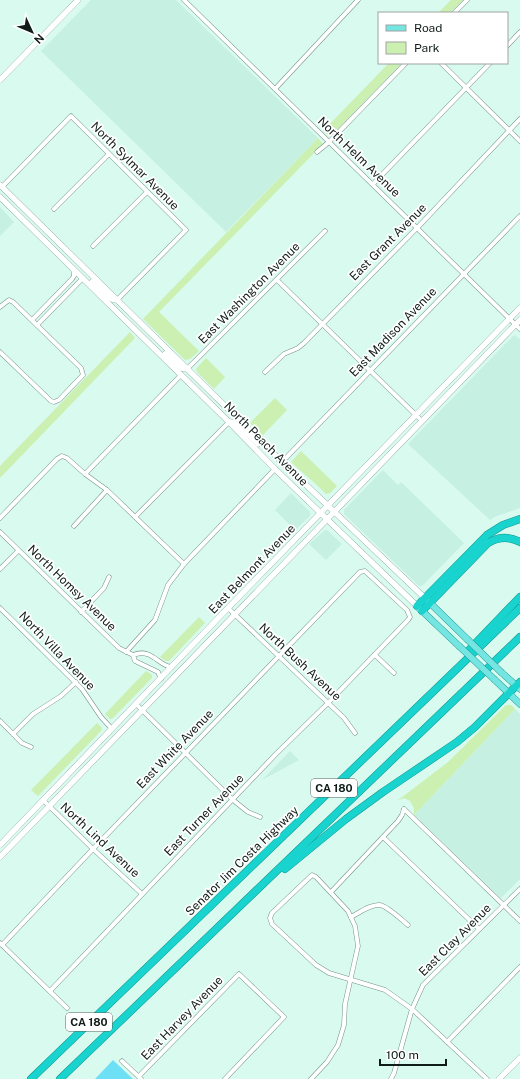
<svg xmlns="http://www.w3.org/2000/svg" width="520" height="1079" font-family="'Public Sans',sans-serif">
<rect width="100%" height="100%" fill="#d9fbef"/>
<g fill="#c6f0e1">
<path d="M 91,0 L 176,0 L 318,138 L 226,232 L 41,51 Z"/>
<path d="M 0,207 L 14,222 L 0,236 Z"/>
<path d="M 514,335 L 520,339 L 520,508 L 497,516 L 490,520 L 408,444 Z"/>
<path d="M 383,470 L 398,485 L 401,482 L 464,543 L 422,586 L 419,586 L 344,514 L 344,510 Z"/>
<path d="M 291,493 L 310,512 L 310,516 L 295,530 L 275,510 Z"/>
<path d="M 325,530 L 327,530 L 342,544 L 326,560 L 309,544 Z"/>
<path d="M 515,709 L 520,714 L 520,879 L 501,898 L 414,815 Z"/>
<path d="M 290,751 L 299,760 L 262,780 Z"/>
</g>
<g fill="#cbf0b1">
<path d="M 451,0 L 463,0 L 450,13 L 438,13 Z"/>
<path d="M 389,63 L 402,63 L 332,135 L 329,136 L 323,131 Z"/>
<path d="M 318,138 L 323,144 L 159,312 L 199,351 L 190,359 L 185,360 L 143,319 Z"/>
<path d="M 130,332 L 135,338 L 0,478 L 0,466 Z"/>
<path d="M 206,358 L 225,377 L 214,389 L 197,372 L 196,369 Z"/>
<path d="M 275,398 L 287,410 L 262,436 L 250,423 Z"/>
<path d="M 301,451 L 337,486 L 330,493 L 326,494 C 315,482 302,473 291,462 Z"/>
<path d="M 199,617 L 205,623 L 169,661 L 166,661 L 160,657 Z"/>
<path d="M 146,671 L 152,675 L 152,678 L 112,719 L 110,719 L 105,714 Z"/>
<path d="M 506,705 L 511,705 L 515,709 L 414,815 L 414,808 L 410,801 L 404,798 L 397,801 L 448,762 Z"/>
<path d="M 97,723 L 102,728 L 101,731 L 38,796 L 31,790 Z"/>
</g>
<path fill="#6ee0f5" d="M 113,1060 L 133,1079 L 95,1079 Z"/>
<g fill="none" stroke-linecap="round" stroke-linejoin="round">
<defs>
<g id="minor">
<path d="M 184,0 L 520,329"/>
<path d="M 454,13 L 467,0"/>
<path d="M 507,46 L 520,32"/>
<path d="M 441,63 L 520,141"/>
<path d="M 275,89 L 358,0"/>
<path d="M 317,152 L 329,142 L 406,63"/>
<path d="M 373,184 L 490,63"/>
<path d="M 2,187 L 71,116 L 186,230 L 117,300"/>
<path d="M 54,209 L 109,154"/>
<path d="M 93,246 L 147,192"/>
<path d="M 277,280 L 422,421"/>
<path d="M 0,307 L 9,300 L 13,302 L 81,368 L 83,375 L 59,400 L 54,402 L 51,401 L 0,352"/>
<path d="M 32,320 L 72,279 L 74,276 L 73,268"/>
<path d="M 37,325 L 83,278"/>
<path d="M 187,369 L 325,231"/>
<path d="M 265,372 L 284,354 L 298,348 L 304,343 L 419,226 L 520,119"/>
<path d="M 282,462 L 520,216"/>
<path d="M 85,474 L 181,375"/>
<path d="M 135,517 L 229,422"/>
<path d="M 0,518 L 57,459 L 62,456 L 67,458 L 85,474 L 107,490 L 184,564"/>
<path d="M 74,526 L 107,490"/>
<path d="M 0,532 L 119,648 L 133,655 L 135,661 L 158,672 L 161,679"/>
<path d="M 0,569 L 18,551"/>
<path d="M 0,608 L 82,689 L 101,717 L 112,729"/>
<path d="M 228,608 L 344,718 L 355,733"/>
<path d="M 81,612 L 104,588 L 109,577"/>
<path d="M 126,652 L 155,620 L 168,585 L 184,564 L 275,469"/>
<path d="M 133,655 C 152,647 159,667 172,667"/>
<path d="M 375,655 L 394,673"/>
<path d="M 136,704 L 233,800 L 248,812 L 260,817"/>
<path d="M 0,721 L 22,743 L 31,747"/>
<path d="M 13,734 L 33,714 L 61,696 L 76,682"/>
<path d="M 43,800 L 93,849 L 142,894"/>
<path d="M 404,809 L 520,921"/>
<path d="M 383,837 L 479,929"/>
<path d="M 331,892 L 398,821 L 402,815 L 404,809"/>
<path d="M 351,917 C 359,913 370,904 380,905 C 387,906 402,920 408,925"/>
<path d="M 0,943 L 67,1008"/>
<path d="M 2,945 L 93,849 L 360,572 L 365,571 L 407,610 L 410,617 L 408,620 L 328,703 L 276,754 L 50,991"/>
<path d="M 447,1042 L 520,967"/>
<path d="M 122,1061 L 141,1079"/>
<path d="M 139,1076 L 239,974 L 284,1017 L 225,1079"/>
<path d="M 311,1079 L 327,1062 L 338,1045 L 344,1025 L 345,1004 L 358,946 L 355,926 L 348,911 L 316,877 L 312,875 L 272,913 L 270,918 L 272,924 L 316,965 L 329,973 L 385,990 L 412,1009 L 487,1079"/>
<path d="M 391,1079 L 394,1073 L 412,1009 L 423,985 L 520,889"/>
</g>
<g id="secondary">
<path d="M 0,80 L 78,0"/>
<path d="M 0,185 L 282,462 L 427,600"/>
<path d="M 0,197 L 229,422 L 275,469 L 417,606"/>
<path d="M 92,282 C 99,288 107,300 117,300"/>
<path d="M 165,354 L 181,368 L 187,369"/>
<path d="M 229,422 C 238,421 251,438 258,444"/>
<path d="M 0,845 L 228,608 L 520,308"/>
<path d="M 0,857 L 520,320"/>
<path d="M 499,1079 L 520,1058"/>
</g>
<g id="primary">
<path d="M 430,603 L 467,639"/>
<path d="M 419,608 L 459,646"/>
<path d="M 502,673 L 520,689"/>
<path d="M 495,680 L 520,704"/>
</g>
<g id="motorway">
<path d="M 417,606 L 487,535 L 503,525 L 520,519"/>
<path d="M 422,611 L 488,543 C 498,537 509,536 520,542"/>
<path d="M 469,650 L 520,597"/>
<path d="M 285,869 L 346,819 L 383,792 L 457,742 L 475,727 L 520,682"/>
<path d="M 31,1079 L 520,608"/>
<path d="M 60,1079 L 520,637"/>
</g>
</defs>
<use href="#minor" stroke="#759389" stroke-width="5"/>
<use href="#secondary" stroke="#759389" stroke-width="6"/>
<use href="#primary" stroke="#16948e" stroke-width="7"/>
<use href="#motorway" stroke="#16948e" stroke-width="8"/>
<use href="#minor" stroke="#fff" stroke-width="4"/>
<use href="#secondary" stroke="#fff" stroke-width="5.5"/>
<use href="#primary" stroke="#75e5e2" stroke-width="6"/>
<use href="#motorway" stroke="#19d4ce" stroke-width="7"/>
<defs>
<g id="primary-bridge">
<path d="M 467,639 L 502,673"/>
<path d="M 459,646 L 495,680"/>
</g>
</defs>
<use href="#primary-bridge" stroke="#16948e" stroke-width="7" stroke-linecap="butt"/>
<use href="#primary-bridge" stroke="#75e5e2" stroke-width="6"/>
</g>
<g text-anchor="middle" stroke-width="3.5" stroke-linejoin="round" paint-order="stroke">
<g fill="#fff" stroke="#57605d" stroke-width="1">
<rect x="311" y="779" width="46" height="18" rx="3"/>
<rect x="66" y="1013" width="46" height="18" rx="3"/>
</g>
<g font-size="11" font-weight="bold" fill="#0f1c18">
<text x="334" y="792">CA 180</text>
<text x="89" y="1026">CA 180</text>
</g>
<g font-size="12" fill="#0f1c18" stroke="#fff">
<text transform="translate(359 157) rotate(44)" y="4">North Helm Avenue</text>
<text transform="translate(135 166) rotate(45)" y="4">North Sylmar Avenue</text>
<text transform="translate(388 242) rotate(-45)" y="4">East Grant Avenue</text>
<text transform="translate(249 293) rotate(-45)" y="4">East Washington Avenue</text>
<text transform="translate(393 332) rotate(-46)" y="4">East Madison Avenue</text>
<text transform="translate(266 444) rotate(45)" y="4">North Peach Avenue</text>
<text transform="translate(252 569) rotate(-46)" y="4">East Belmont Avenue</text>
<text transform="translate(72 588) rotate(44)" y="4">North Homsy Avenue</text>
<text transform="translate(57 651) rotate(46)" y="4">North Villa Avenue</text>
<text transform="translate(300 662) rotate(43)" y="4">North Bush Avenue</text>
<text transform="translate(175 749) rotate(-46)" y="4">East White Avenue</text>
<text transform="translate(204 815) rotate(-46)" y="4">East Turner Avenue</text>
<text transform="translate(100 840) rotate(43)" y="4">North Lind Avenue</text>
<text transform="translate(242 861) rotate(-44)" y="4">Senator Jim Costa Highway</text>
<text transform="translate(455 940) rotate(-45)" y="4">East Clay Avenue</text>
<text transform="translate(182 1018) rotate(-46)" y="4">East Harvey Avenue</text>
</g>
</g>
<rect x="378" y="12" width="130" height="52" fill="#ffffff" stroke="#9fa4a3"/>
<rect x="386" y="25" width="20" height="6" fill="#75e5e2" stroke="#9fa4a3"/>
<text x="414" y="32" font-size="12" fill="#0f1c18">Road</text>
<rect x="386" y="42" width="20" height="12" fill="#cbf0b1" stroke="#9fa4a3"/>
<text x="414" y="52" font-size="12" fill="#0f1c18">Park</text>
<g transform="translate(32 32) rotate(134)" stroke="#ffffff" stroke-width="3" paint-order="stroke">
<path d="M0-3L7 15L0 10L-7 15Z" fill="#0f1c18"/>
<text y="-6" font-size="11" font-weight="bold" text-anchor="middle" fill="#0f1c18">N</text>
</g>
<path d="M380 1059v6h66v-6" fill="none" stroke="#0f1c18" stroke-width="2"/>
<text x="386" y="1059" font-size="12" fill="#0f1c18" stroke="#ffffff" stroke-width="3" paint-order="stroke">100 m</text>
</svg>
